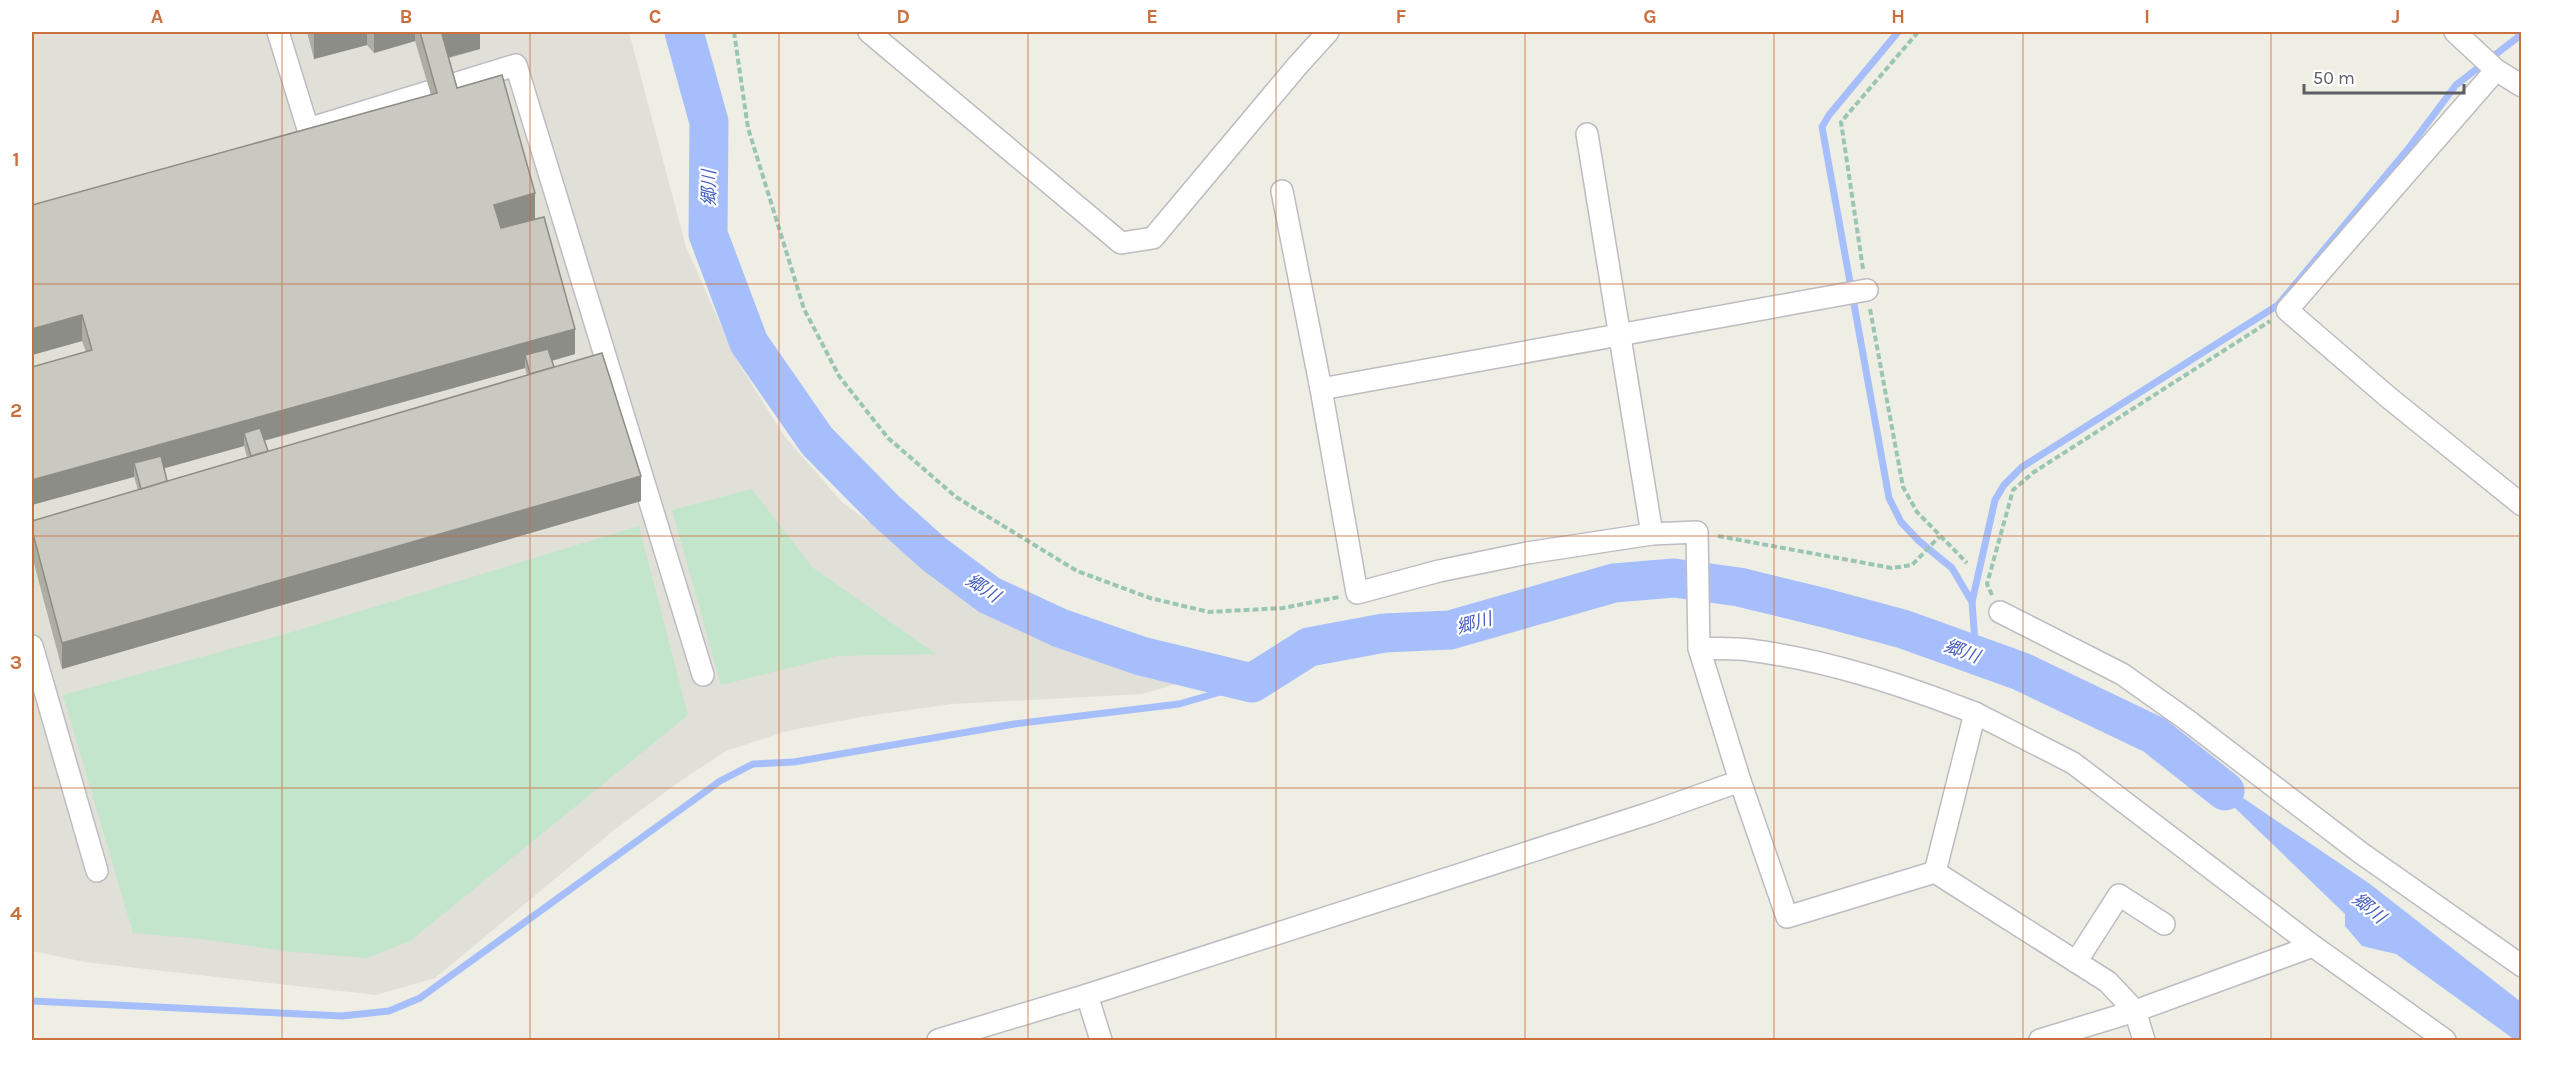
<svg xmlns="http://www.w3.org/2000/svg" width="2553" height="1072" font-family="Karla,'Noto Sans JP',sans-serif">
<rect width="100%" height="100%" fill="#eeeee4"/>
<path fill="#e0e0d9" d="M 32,32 L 629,32 L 686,247 L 736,359 L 785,437 L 842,502 L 936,573 L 1042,635 L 1180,683 L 1142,694 L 952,704 L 867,716 L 787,731 L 726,751 L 679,782 L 614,830 L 435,978 L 376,995 L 85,962 L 32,951 Z"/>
<g fill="#c2e5cc">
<path d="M 752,489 L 812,567 L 936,654 L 837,656 L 721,685 L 672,510 Z"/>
<path d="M 639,526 L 688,715 L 410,941 L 367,958 L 293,952 L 201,939 L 133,933 L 63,695 L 282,635 Z"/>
</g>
<path fill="#a6bffc" d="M 2159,741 L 2370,884 L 2521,1002 L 2521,1040 L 2515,1040 L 2396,954 L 2362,946 L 2345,926 L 2345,914 L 2208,782 Z"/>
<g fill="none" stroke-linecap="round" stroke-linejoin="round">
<g stroke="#a6bffc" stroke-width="7">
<path d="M 1898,32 L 1829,115 L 1822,127 L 1889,498 L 1901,522 L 1919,541 L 1952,568 L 1972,602"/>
<path d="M 1976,656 L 1972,602 L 1995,500 L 2004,485 L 2022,467 L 2278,305 L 2408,149 L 2456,85 L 2522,34"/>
<path d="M 32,1001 L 342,1016 L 389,1011 L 420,998 L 720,781 L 753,764 L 794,762 L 1014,724 L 1179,704 L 1252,683"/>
</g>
<path stroke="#a6bffc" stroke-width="39" d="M 684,32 L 709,122 L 708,234 L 749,343 L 817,441 L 885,510 L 934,554 L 989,595 L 1060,628 L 1141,656 L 1252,683 L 1309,647 L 1384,633 L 1450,630 L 1614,583 L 1674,578 L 1739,587 L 1825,608 L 1903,629 L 2020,671 L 2154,735 L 2225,791"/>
<defs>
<g id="street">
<path d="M 278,32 L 308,129 L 516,65 L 703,675"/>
<path d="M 869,32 L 1121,243 L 1153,238 L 1298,65 L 1328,32"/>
<path d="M 2455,32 L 2496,70 L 2522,86"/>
<path d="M 2496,70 L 2287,310 L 2388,397 L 2522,505"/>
<path d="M 1587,134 L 1652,534 L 1697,532 L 1699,648 L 1740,781 L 1787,917 L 1935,872 L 2108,982 L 2135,1011 L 2144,1040"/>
<path d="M 1282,191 L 1321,389 L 1867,290"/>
<path d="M 1321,389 L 1357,593 L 1439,571 L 1527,553 L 1652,534"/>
<path d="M 2000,612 L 2122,674 L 2187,720 L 2361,853 L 2522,966"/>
<path d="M 32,646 L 97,871"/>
<path d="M 1699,648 C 1715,649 1733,648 1749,650 C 1827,660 1903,685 1975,713 L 1935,872"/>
<path d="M 1975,713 L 2073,763 L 2313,946 L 2135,1011 L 2040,1040"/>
<path d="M 2313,946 L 2445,1040"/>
<path d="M 2076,962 L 2119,895 L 2164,924"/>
<path d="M 1087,995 L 1101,1040"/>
<path d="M 938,1040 L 1087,995 L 1650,813 L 1740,781"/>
</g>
</defs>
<use href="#street" stroke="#bcbcc2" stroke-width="24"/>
<g stroke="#9bc5b3" stroke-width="4" stroke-dasharray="6 3" stroke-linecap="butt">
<path d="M 734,32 L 748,128 L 804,309 L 839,376 L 888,438 L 956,497 L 1077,571 L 1150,598 L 1209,612 L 1283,608 L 1339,597"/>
<path d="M 1863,269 L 1841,122 L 1918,32"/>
<path d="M 1870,309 L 1903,487 L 1917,512 L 1967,563"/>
<path d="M 1718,536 L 1892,568 L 1912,565 L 1939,537"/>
<path d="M 1992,595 L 1987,584 L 2013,490 L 2034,472 L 2270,321"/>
</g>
<use href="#street" stroke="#fff" stroke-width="21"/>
</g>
<path fill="#adada6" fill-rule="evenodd" d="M 307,32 L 480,32 L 480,49 L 449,58 L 457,88 L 535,219 L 575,354 L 552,361 L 554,367 L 641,501 L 62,669 L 32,556 L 32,521 L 138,490 L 134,477 L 86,352 L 82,341 L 32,355 L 32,205 L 431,95 L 415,41 L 374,53 L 367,45 L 314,59 ZM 525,368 L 527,375 L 268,451 L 264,441 ZM 244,446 L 247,457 L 167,481 L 164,468 Z"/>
<g fill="#8d8d87">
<path d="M 322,32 L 367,32 L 367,45 L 314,59 L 314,34 Z"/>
<path d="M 374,32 L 415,32 L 415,41 L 374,53 Z"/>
<path d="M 450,32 L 480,32 L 480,49 L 442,59 L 442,34 Z"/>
<path d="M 535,193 L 535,219 L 494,231 L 494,205 Z"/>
<path d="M 82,315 L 82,341 L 32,355 L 32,329 Z"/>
<path d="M 575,329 L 575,354 L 529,367 L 525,355 L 525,368 L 248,445 L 244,433 L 244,446 L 137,476 L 134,463 L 134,477 L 32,505 L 32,480 Z"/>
<path d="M 641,476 L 641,501 L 62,669 L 62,643 Z"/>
</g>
<g fill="#c9c9c1" stroke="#8d8d87" stroke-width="1.5">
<path d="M 420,32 L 450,32 L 442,34 L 457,88 L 502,75 L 535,193 L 494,205 L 501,228 L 544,217 L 575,329 L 32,480 L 32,367 L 92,350 L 82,315 L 32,329 L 32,205 L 437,93 Z"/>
<path d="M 548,349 L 554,367 L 530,374 L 525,355 Z"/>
<path d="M 602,353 L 641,476 L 62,643 L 32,530 L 32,521 Z"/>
<path d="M 260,428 L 268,451 L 251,456 L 244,433 Z"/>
<path d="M 161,456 L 167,481 L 141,489 L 134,463 Z"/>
</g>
<path fill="none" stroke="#c8703e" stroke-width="1.5" stroke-opacity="0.55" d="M 282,32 L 282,1040M 530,32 L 530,1040M 779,32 L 779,1040M 1028,32 L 1028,1040M 1276,32 L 1276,1040M 1525,32 L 1525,1040M 1774,32 L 1774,1040M 2023,32 L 2023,1040M 2271,32 L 2271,1040M 32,284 L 2522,284M 32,536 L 2522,536M 32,788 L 2522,788"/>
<g text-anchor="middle" stroke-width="4.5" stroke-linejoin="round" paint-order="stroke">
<g font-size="18" font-style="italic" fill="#4961bf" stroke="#fff">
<text transform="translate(709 188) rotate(-90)" y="6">郷川</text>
<text transform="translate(983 588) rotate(33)" y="6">郷川</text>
<text transform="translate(1474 623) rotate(-15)" y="6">郷川</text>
<text transform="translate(1962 651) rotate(20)" y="6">郷川</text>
<text transform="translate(2369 908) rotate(39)" y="6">郷川</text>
</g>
</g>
<rect width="2553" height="1072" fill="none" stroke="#ffffff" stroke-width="66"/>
<path d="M2304 84v9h160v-9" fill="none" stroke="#5c5e64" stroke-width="3"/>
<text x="2313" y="84" font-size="18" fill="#5c5e64" stroke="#ffffff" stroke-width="4.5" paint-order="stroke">50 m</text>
<rect x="33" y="33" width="2487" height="1006" fill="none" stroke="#c8703e" stroke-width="2"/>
<g font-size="20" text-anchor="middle" font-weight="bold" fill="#c8703e">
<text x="157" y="23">A</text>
<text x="406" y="23">B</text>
<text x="655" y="23">C</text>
<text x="903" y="23">D</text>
<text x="1152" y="23">E</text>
<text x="1401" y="23">F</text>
<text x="1650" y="23">G</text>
<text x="1898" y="23">H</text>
<text x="2147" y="23">I</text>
<text x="2396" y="23">J</text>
<text x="16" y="166">1</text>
<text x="16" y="417">2</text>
<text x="16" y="669">3</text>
<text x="16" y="920">4</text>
</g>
</svg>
